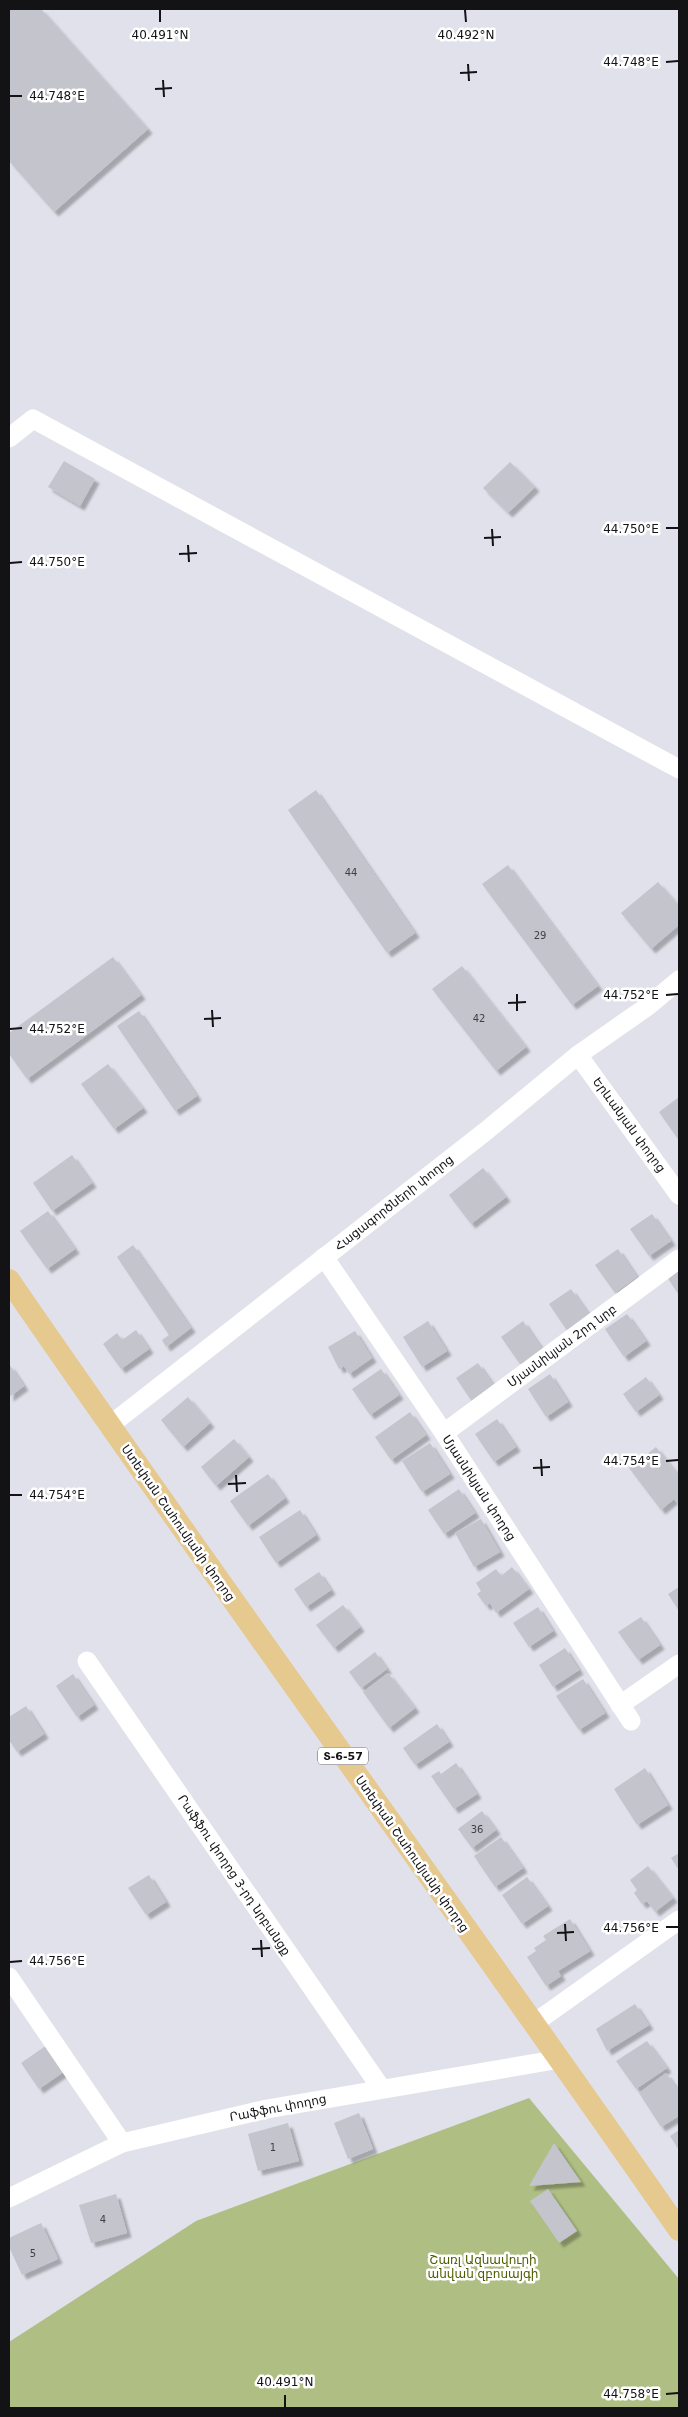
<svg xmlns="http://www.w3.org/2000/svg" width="688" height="2417" font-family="'DejaVu Sans','Noto Sans Armenian',sans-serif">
<defs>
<filter id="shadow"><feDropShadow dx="4.5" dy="4.5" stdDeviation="1" flood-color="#0004"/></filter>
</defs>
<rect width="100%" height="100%" fill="#e1e1eb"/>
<path fill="#afbe83" d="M 529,2098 L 679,2279 L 679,2408 L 9,2408 L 9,2342 L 196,2221 Z"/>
<g fill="#c4c4cd" filter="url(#shadow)">
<path d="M 9,9 L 41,9 L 148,129 L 54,212 L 9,161 Z"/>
<path d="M 64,461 L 95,479 L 80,506 L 48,487 Z"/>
<path d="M 510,462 L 535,487 L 508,513 L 483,488 Z"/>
<path d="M 316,790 L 415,933 L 387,953 L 288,810 Z"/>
<path d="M 508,865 L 598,986 L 572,1005 L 482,884 Z"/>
<path d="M 658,882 L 679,906 L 679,925 L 651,949 L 621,913 Z"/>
<path d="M 113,957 L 141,995 L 27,1079 L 9,1054 L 9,1033 Z"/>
<path d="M 462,966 L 526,1047 L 496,1071 L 432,989 Z"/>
<path d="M 139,1011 L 197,1096 L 175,1111 L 117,1026 Z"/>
<path d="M 108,1064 L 143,1108 L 114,1129 L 81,1084 Z"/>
<path d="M 679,1097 L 679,1138 L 678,1139 L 659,1112 Z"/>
<path d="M 72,1155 L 92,1183 L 52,1211 L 33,1183 Z"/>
<path d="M 483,1168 L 506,1197 L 471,1224 L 449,1195 Z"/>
<path d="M 48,1211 L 75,1249 L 47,1269 L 20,1231 Z"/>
<path d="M 652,1214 L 671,1241 L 649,1256 L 630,1229 Z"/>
<path d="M 133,1245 L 191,1328 L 166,1347 L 162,1340 L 169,1335 L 117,1257 Z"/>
<path d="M 618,1249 L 637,1277 L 615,1293 L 595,1265 Z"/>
<path d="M 679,1268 L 679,1295 L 667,1277 Z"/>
<path d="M 571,1289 L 590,1316 L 568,1332 L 549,1304 Z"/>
<path d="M 627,1314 L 646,1341 L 624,1357 L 605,1329 Z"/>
<path d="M 428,1321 L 447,1351 L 422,1367 L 403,1337 Z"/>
<path d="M 523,1321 L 542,1349 L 520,1364 L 501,1337 Z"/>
<path d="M 136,1330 L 149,1349 L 121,1369 L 103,1344 L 117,1333 L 122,1340 Z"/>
<path d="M 355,1331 L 372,1358 L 349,1374 L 344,1366 L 339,1369 L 328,1347 Z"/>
<path d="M 478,1363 L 497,1390 L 475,1406 L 456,1378 Z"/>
<path d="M 9,1364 L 24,1386 L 9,1397 Z"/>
<path d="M 381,1369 L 399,1395 L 370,1415 L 352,1389 Z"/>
<path d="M 550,1374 L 568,1402 L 546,1417 L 528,1389 Z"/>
<path d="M 646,1377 L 659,1395 L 636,1412 L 623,1394 Z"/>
<path d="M 188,1397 L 210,1423 L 183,1447 L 161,1420 Z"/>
<path d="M 410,1412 L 426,1435 L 391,1460 L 375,1437 Z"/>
<path d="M 497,1419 L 516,1447 L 494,1462 L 475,1434 Z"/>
<path d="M 234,1439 L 249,1457 L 216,1486 L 201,1467 Z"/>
<path d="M 430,1443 L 450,1474 L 422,1492 L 402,1461 Z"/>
<path d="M 656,1447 L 679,1476 L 679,1506 L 674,1499 L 661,1510 L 629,1468 Z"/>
<path d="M 268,1474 L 285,1498 L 248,1526 L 230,1501 Z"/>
<path d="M 459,1489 L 475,1513 L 444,1534 L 428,1510 Z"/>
<path d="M 300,1510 L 316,1535 L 276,1563 L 259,1537 Z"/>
<path d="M 481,1519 L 500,1552 L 474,1567 L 455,1533 Z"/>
<path d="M 512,1567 L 529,1589 L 496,1613 L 490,1603 L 486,1606 L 477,1594 L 481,1591 L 476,1583 L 496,1569 L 501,1576 Z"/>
<path d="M 319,1572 L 331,1590 L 306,1607 L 294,1589 Z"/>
<path d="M 679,1587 L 679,1611 L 668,1594 Z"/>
<path d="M 343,1605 L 360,1627 L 334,1648 L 316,1625 Z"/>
<path d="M 538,1607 L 553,1631 L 529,1647 L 513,1623 Z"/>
<path d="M 641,1617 L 660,1645 L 638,1660 L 618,1632 Z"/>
<path d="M 565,1648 L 579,1670 L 553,1687 L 539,1665 Z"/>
<path d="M 375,1652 L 387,1669 L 361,1688 L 349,1672 Z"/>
<path d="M 388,1673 L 415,1708 L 389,1728 L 363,1692 Z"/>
<path d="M 73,1674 L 94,1705 L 77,1717 L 56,1686 Z"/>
<path d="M 583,1679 L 605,1713 L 579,1730 L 556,1696 Z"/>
<path d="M 26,1706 L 44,1734 L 17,1752 L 9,1740 L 9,1717 Z"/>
<path d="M 437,1724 L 449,1742 L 415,1765 L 403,1748 Z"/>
<path d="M 456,1763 L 477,1794 L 454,1809 L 431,1776 L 439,1771 L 441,1774 Z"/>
<path d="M 645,1768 L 668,1805 L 637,1825 L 614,1789 Z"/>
<path d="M 482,1811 L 496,1830 L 472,1848 L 458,1829 Z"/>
<path d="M 501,1837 L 523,1868 L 495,1887 L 474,1856 Z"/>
<path d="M 679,1853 L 679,1870 L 671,1858 Z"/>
<path d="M 648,1866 L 673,1898 L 655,1912 L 647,1901 L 642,1904 L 634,1893 L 637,1890 L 630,1880 Z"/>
<path d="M 149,1875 L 166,1902 L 146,1915 L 128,1888 Z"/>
<path d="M 527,1877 L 548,1906 L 522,1924 L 502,1895 Z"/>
<path d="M 570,1919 L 590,1951 L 558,1971 L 561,1976 L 546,1986 L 527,1957 L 536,1951 L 534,1948 L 546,1940 L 543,1936 Z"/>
<path d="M 635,2004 L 649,2025 L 607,2051 L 596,2029 Z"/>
<path d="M 647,2041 L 667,2068 L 636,2089 L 616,2061 Z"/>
<path d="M 47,2045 L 65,2071 L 39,2089 L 21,2063 Z"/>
<path d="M 666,2073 L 679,2092 L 679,2116 L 661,2127 L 639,2093 Z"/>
<path d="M 359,2113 L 373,2149 L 348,2159 L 334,2123 Z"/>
<path d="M 288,2123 L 299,2161 L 258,2171 L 248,2134 Z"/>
<path d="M 679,2130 L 679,2150 L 670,2136 Z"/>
<path d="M 554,2143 L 581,2182 L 529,2186 Z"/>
<path d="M 548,2189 L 577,2231 L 559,2243 L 530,2201 Z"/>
<path d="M 116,2194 L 127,2233 L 91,2243 L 79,2205 Z"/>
<path d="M 41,2223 L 58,2259 L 22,2275 L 9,2247 L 9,2238 Z"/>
</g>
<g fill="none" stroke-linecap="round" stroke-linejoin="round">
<g stroke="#fff" stroke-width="19">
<path d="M 9,438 L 33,419 L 679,769"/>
<path d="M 578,1055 L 679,1195"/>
<path d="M 324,1257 L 444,1433 L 631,1721"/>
<path d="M 109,1426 L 486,1131 L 578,1055 L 648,1006 L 679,980"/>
<path d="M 444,1433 L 679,1259"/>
<path d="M 87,1661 L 381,2088"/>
<path d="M 620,1705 L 679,1664"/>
<path d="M 9,1977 L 122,2143"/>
<path d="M 533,2024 L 679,1920"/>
<path d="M 9,2198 L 122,2143 L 267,2109 L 560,2059"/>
</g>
<path stroke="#e6c98f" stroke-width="22" d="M 9,1280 C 229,1600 458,1912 679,2230"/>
</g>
<path fill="none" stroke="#131316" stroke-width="2" d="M 160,10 L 160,22M 465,10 L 466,22M 666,62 L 678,61M 468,64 L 469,81M 460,73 L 477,72M 163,80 L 164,97M 155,89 L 172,88M 10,96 L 22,96M 666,528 L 678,528M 492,529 L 493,546M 484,538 L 501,537M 188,545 L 189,562M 179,554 L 197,553M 10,563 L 22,562M 517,994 L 517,1011M 666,995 L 678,994M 508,1003 L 526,1002M 212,1010 L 213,1027M 204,1019 L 221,1018M 10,1029 L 22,1028M 541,1459 L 542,1476M 666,1461 L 678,1460M 533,1468 L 550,1467M 236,1475 L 237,1492M 228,1484 L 246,1483M 10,1495 L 22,1495M 565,1924 L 566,1941M 666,1927 L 678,1927M 557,1933 L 574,1932M 261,1940 L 262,1957M 252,1949 L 270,1948M 10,1962 L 22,1961M 666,2394 L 678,2393M 285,2395 L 285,2407"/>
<g text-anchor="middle" stroke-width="5" stroke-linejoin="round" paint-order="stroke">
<g font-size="10" fill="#3f3f44">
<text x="351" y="876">44</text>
<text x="540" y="939">29</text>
<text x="479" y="1022">42</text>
<text x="477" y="1833">36</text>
<text x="273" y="2151">1</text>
<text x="103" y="2223">4</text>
<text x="33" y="2257">5</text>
</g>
<rect fill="#fff" stroke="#5a5a5c" stroke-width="1" x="318" y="1747.5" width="50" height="17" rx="4"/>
<g font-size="11" font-weight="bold" fill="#131316">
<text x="343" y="1760">Տ-6-57</text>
</g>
<g font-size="12" fill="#131316" stroke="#fff">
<text transform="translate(629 1125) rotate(54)" y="4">Երևանյան փողոց</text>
<text transform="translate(394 1203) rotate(-38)" y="4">Հացագործների փողոց</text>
<text transform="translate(562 1346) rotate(-36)" y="4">Մյասնիկյան 2րդ նրբ</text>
<text transform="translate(479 1488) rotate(57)" y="4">Մյասնիկյան փողոց</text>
<text transform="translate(178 1523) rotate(55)" y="4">Ստեփան Շահումյանի փողոց</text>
<text transform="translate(412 1854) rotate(55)" y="4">Ստեփան Շահումյանի փողոց</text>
<text transform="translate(234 1875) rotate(56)" y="4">Րաֆֆու փողոց 3-րդ նրբանցք</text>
<text transform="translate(278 2108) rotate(-11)" y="4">Րաֆֆու փողոց</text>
</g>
<g font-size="12" fill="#4f5d00" stroke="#fff">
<text x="483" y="2264">Շառլ Ազնավուրի<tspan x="483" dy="14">անվան զբոսայգի</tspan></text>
</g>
</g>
<g font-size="12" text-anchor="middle" fill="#131316" stroke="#fff" stroke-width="5" stroke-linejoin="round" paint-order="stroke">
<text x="160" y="39">40.491°N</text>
<text x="466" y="39">40.492°N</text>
<text x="631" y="66">44.748°E</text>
<text x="57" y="100">44.748°E</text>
<text x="631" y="533">44.750°E</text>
<text x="57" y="566">44.750°E</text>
<text x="631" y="999">44.752°E</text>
<text x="57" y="1033">44.752°E</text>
<text x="631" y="1465">44.754°E</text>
<text x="57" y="1499">44.754°E</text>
<text x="631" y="1932">44.756°E</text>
<text x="57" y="1965">44.756°E</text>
<text x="285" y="2386">40.491°N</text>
<text x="631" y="2398">44.758°E</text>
</g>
<rect width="688" height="2417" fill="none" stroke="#131316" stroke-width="20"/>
</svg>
